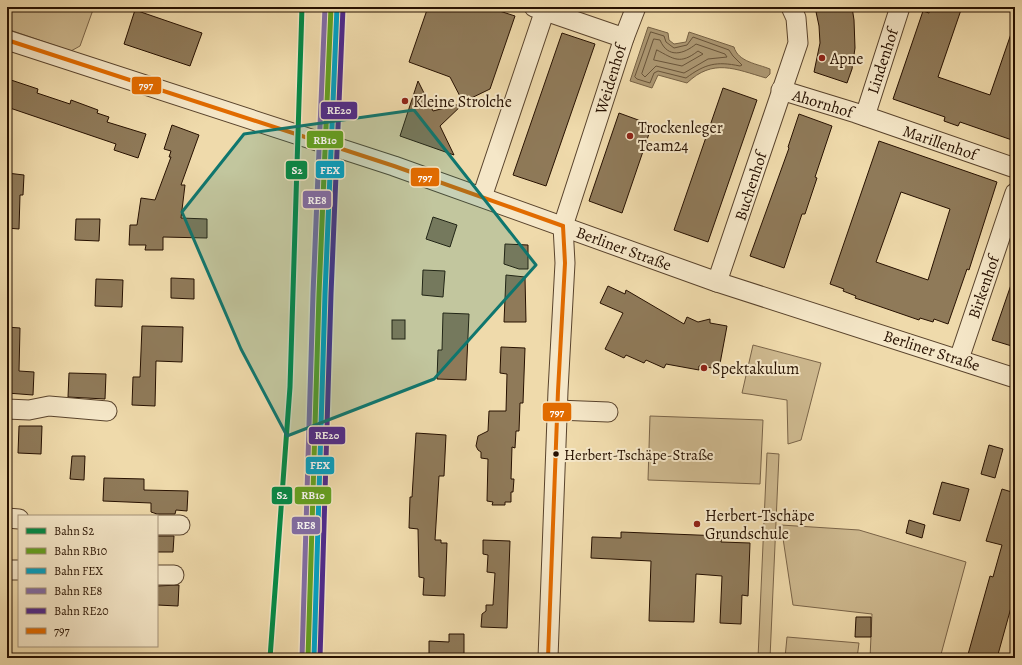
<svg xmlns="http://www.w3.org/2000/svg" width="1022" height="665" font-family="Alegreya,serif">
<rect width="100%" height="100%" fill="#efdaab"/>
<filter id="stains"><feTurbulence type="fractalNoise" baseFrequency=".005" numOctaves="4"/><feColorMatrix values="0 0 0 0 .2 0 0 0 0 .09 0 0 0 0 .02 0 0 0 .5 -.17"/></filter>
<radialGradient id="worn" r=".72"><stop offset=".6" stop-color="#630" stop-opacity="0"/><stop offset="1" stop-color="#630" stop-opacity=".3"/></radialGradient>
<g fill="#cdb88e" stroke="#7a6448">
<path d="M 7,7 L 94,7 L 80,46 L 71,51 L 7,29 Z"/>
<path d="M 753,345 L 821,363 L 801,440 L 788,444 L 787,400 L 742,393 Z"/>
<path d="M 650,416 L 763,420 L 760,484 L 648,480 Z"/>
<path d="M 767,453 L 779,454 L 770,658 L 758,658 Z"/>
<path d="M 781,525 L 859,530 L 966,562 L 940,658 L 870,658 L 872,614 L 793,605 Z"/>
<path d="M 787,637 L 859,643 L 857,658 L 785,658 Z"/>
</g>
<path fill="#ab9671" stroke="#766144" d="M 648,27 L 668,33 L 669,40 L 674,44 L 686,42 L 689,32 L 734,47 C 738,62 758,64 770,69 L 770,74 L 766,78 C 735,69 713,58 687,83 L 658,75 L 652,88 L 630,81 Z"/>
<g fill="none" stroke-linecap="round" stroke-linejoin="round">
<g stroke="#695439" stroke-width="1">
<path d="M 651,32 L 664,36 L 666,42 L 674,48 L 687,45 L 693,37 L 729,50 L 733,56 L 742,65 L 740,66 C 716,61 705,64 686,78 L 658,71 L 654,73 L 650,83 L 637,79 L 635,77 Z"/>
<path d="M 654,39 L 660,40 C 668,59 684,54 696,44 L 725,54 L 727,57 L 708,59 L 684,73 L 656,66 L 645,77 L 642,74 Z"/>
<path d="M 657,50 C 674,59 680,65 698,51 L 703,54 L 682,66 L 654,60 Z"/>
</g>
</g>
<g fill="#8f7a59" stroke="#271101" fill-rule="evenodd">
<path d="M 428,7 L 487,7 L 515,16 L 490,89 L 463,102 L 450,77 L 409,62 Z"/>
<path d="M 815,7 L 852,7 L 854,20 L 855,48 L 852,69 L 847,83 L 814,72 L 820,43 L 819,26 Z"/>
<path d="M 930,7 L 962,7 L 938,77 L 990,95 L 1013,28 L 1015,29 L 1015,130 L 1012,140 L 960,122 L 958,126 L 944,121 L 945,117 L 893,99 L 923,11 L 929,13 Z"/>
<path d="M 135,10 L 202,33 L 190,66 L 124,44 Z"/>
<path d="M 562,33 L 595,44 L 546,186 L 513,175 Z"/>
<path d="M 11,80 L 38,89 L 37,93 L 70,104 L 71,100 L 98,110 L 97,113 L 109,117 L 107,122 L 146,134 L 138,158 L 114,150 L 116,144 L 7,107 L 7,90 Z"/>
<path d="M 418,81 L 433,111 L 464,103 L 440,126 L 454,155 L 400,136 Z"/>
<path d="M 723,88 L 757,100 L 708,242 L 674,230 Z"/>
<path d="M 619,113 L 652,125 L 622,213 L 589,201 Z"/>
<path d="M 799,114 L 832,126 L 815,177 L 817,178 L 805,214 L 802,214 L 784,268 L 750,256 L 789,148 L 788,147 Z"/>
<path d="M 172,125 L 199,135 L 181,185 L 185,185 L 181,218 L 207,219 L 207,238 L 163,237 L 163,250 L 145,250 L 146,245 L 129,245 L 130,225 L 137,225 L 141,198 L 155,200 L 171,157 L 169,157 L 171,151 L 164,149 Z"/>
<path d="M 879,141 L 997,182 L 969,270 L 967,269 L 948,324 L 934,319 L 933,322 L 920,318 L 919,320 L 861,300 L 855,298 L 856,296 L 843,291 L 844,289 L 830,284 ZM 901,192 L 950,209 L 928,280 L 876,262 Z"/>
<path d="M 7,173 L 24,175 L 23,195 L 20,195 L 19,229 L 7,228 Z"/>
<path d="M 433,217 L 457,225 L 450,247 L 426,239 Z"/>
<path d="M 76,219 L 100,219 L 99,241 L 75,240 Z"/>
<path d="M 505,244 L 528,245 L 528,269 L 519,269 L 504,264 Z"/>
<path d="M 423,270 L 445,271 L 443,297 L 422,295 Z"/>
<path d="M 506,275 L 525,277 L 526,322 L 504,322 Z"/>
<path d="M 171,278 L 194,279 L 194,299 L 171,298 Z"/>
<path d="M 96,279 L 123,280 L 122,307 L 95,306 Z"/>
<path d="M 1013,279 L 1015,280 L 1015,347 L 992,340 Z"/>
<path d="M 608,286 L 625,294 L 626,290 L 684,324 L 687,317 L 698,322 L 710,319 L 710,323 L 727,326 L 719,369 L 699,366 L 699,370 L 666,364 L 664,368 L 646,360 L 644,363 L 626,355 L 624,358 L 605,349 L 623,313 L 600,303 Z"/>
<path d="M 443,313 L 469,314 L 466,380 L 437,379 L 438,350 L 442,350 Z"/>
<rect x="392" y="320" width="13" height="19"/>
<path d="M 142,326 L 183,327 L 182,362 L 156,361 L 155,406 L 132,405 L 133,377 L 140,377 Z"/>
<path d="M 7,327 L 20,328 L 19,371 L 34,372 L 33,395 L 7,393 Z"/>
<path d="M 501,347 L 525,348 L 523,403 L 520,403 L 519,431 L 516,431 L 515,448 L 512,447 L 511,479 L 514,479 L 513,492 L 511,492 L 511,502 L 505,502 L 505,505 L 492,505 L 493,502 L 487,501 L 488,459 L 481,458 L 481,452 L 478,450 L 476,446 L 478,436 L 488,431 L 489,411 L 506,411 L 507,374 L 500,373 Z"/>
<path d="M 69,373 L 106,374 L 105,399 L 68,397 Z"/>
<path d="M 19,426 L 42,426 L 41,454 L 18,453 Z"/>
<path d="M 416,433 L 446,435 L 444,476 L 439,476 L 435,540 L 441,540 L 441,543 L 447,543 L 445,596 L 423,595 L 424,578 L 419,577 L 418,529 L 409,528 L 410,497 L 412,497 Z"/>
<path d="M 989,445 L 1003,449 L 995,478 L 981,474 Z"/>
<path d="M 72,456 L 85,456 L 84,480 L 70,479 Z"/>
<path d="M 104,478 L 144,479 L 144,490 L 188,491 L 187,511 L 176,510 L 175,514 L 157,514 L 151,512 L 151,503 L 103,501 Z"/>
<path d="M 942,482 L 969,489 L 960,521 L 933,514 Z"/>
<path d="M 1002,489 L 1015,493 L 1015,604 L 1012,604 L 997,658 L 967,658 L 990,576 L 993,577 L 1002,545 L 986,541 Z"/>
<path d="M 909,520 L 925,525 L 922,538 L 906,533 Z"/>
<path d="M 621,532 L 722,536 L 721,542 L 750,543 L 748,596 L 742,595 L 741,624 L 720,623 L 722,576 L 696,574 L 694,622 L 649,621 L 651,561 L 591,558 L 592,537 L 621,538 Z"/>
<path d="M 157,536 L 174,536 L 173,552 L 157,552 Z"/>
<path d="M 483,540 L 510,541 L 507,628 L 481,627 L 482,614 L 486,611 L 486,605 L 493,605 L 495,573 L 487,572 L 488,555 L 483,554 Z"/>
<path d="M 179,585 L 178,606 L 157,605 L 157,586 Z"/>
<path d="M 856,617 L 871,617 L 871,637 L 855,637 Z"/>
<path d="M 449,634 L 464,634 L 464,658 L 429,658 L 429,641 L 449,642 Z"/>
</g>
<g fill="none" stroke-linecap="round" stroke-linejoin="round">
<defs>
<g id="minor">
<path d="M 534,7 L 624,38"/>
<path d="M 7,40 L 394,166 L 717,282 L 1015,378"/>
<path d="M 781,90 L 856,113 L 1015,168"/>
<path d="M 865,116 L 900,7"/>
<path d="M 482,197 L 546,7"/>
<path d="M 717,282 L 798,43 L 796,18 L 791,7"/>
<path d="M 959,359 L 1015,193"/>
<path d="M 7,409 L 29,410 L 49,406 L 107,411"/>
<path d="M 557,410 L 608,412"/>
<path d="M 7,518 L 19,519"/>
<path d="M 157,525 L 180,525"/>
<path d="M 7,570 L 19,570"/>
<path d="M 157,575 L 174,575"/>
<path d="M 548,658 L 558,391 L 565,263 L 563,226 L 624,38 L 636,7"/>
</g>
</defs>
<use href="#minor" stroke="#59432c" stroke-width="21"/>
<use href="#minor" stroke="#f5e7c8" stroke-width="19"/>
<defs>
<g id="bus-1">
<path d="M 7,40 L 394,166 L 563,226"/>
<path d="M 548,658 L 558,391 L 565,263 L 563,226"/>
</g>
</defs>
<use href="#bus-1" stroke="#f5e7c8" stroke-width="7"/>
<use href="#bus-1" stroke="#e16b00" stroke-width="4"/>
<defs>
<path id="rail-1" d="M 270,658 L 290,387 L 302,7"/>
<path id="rail-2" d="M 308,658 L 319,294 L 331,7"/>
<path id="rail-3" d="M 314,658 L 325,294 L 337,7"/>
<path id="rail-4" d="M 302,658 L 313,294 L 325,7"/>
<path id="rail-5" d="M 320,658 L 331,294 L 343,8"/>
</defs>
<use href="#rail-1" stroke="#f5e7c8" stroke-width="8"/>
<use href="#rail-2" stroke="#f5e7c8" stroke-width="8"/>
<use href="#rail-3" stroke="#f5e7c8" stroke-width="8"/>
<use href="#rail-4" stroke="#f5e7c8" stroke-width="8"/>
<use href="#rail-5" stroke="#f5e7c8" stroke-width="8"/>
<use href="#rail-1" stroke="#018a47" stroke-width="5"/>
<use href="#rail-2" stroke="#63a220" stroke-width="5"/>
<use href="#rail-3" stroke="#02a1c4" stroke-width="5"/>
<use href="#rail-4" stroke="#816da6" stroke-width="5"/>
<use href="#rail-5" stroke="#4e2a8e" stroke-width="5"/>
</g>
<path fill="#0f766e" fill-opacity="0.2" stroke="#0f766e" stroke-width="3" stroke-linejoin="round" d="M 414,110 L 536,265 L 434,379 L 287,436 L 241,349 L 182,212 L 244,134 Z"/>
<g fill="#8f2418" stroke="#f5e7c8" stroke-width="1.5">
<circle cx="822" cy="58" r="4"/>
<circle cx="405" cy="101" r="4"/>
<circle cx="630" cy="136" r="4"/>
<circle cx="704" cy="368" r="4"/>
<circle cx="697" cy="524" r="4"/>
</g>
<circle fill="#271101" stroke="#f5e7c8" stroke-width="1.5" cx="556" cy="454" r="3.5"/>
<g text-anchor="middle" stroke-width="4" stroke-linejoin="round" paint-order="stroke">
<g font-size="15" fill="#271101" stroke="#f5e7c8" text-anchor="start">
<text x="564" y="460">Herbert-Tschäpe-Straße</text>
</g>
<g font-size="16" fill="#271101" stroke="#f5e7c8" text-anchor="start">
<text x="830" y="64">Apne</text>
<text x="413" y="107">Kleine Strolche</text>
<text x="638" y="133">Trockenleger<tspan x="638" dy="18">Team24</tspan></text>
<text x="712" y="374">Spektakulum</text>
<text x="705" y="521">Herbert-Tschäpe<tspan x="705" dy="18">Grundschule</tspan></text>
</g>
<g font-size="16" fill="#271101" stroke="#f5e7c8">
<text transform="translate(882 61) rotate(-72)" y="6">Lindenhof</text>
<text transform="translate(610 79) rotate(-73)" y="6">Weidenhof</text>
<text transform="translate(823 103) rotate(17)" y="6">Ahornhof</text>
<text transform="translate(940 142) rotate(19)" y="6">Marillenhof</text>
<text transform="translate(750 186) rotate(-72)" y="6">Buchenhof</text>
<text transform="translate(624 248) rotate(20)" y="6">Berliner Straße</text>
<text transform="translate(983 287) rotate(-71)" y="6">Birkenhof</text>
<text transform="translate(932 350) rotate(18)" y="6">Berliner Straße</text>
</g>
</g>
<g stroke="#f5e7c8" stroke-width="1.5">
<rect x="131" y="76" width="31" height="19" rx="4" fill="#e16b00"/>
<rect x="320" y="101" width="38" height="19" rx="4" fill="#4e2a8e"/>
<rect x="306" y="130" width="38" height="19" rx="4" fill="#63a220"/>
<rect x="315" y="160" width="30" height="19" rx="4" fill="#02a1c4"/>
<rect x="285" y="160" width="23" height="20" rx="4" fill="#018a47"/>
<rect x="410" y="167" width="30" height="20" rx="4" fill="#e16b00"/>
<rect x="302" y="190" width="30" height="19" rx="4" fill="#816da6"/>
<rect x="542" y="402" width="30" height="20" rx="4" fill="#e16b00"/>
<rect x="308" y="426" width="38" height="19" rx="4" fill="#4e2a8e"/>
<rect x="305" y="456" width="30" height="19" rx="4" fill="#02a1c4"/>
<rect x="294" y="486" width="38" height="19" rx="4" fill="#63a220"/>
<rect x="271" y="486" width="22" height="19" rx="4" fill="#018a47"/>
<rect x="291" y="516" width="30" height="19" rx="4" fill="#816da6"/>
</g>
<g font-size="11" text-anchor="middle" font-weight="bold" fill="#fff">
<text x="146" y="89">797</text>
<text x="339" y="114">RE20</text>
<text x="325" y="144">RB10</text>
<text x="330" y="174">FEX</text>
<text x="297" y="174">S2</text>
<text x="425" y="181">797</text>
<text x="317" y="204">RE8</text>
<text x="557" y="416">797</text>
<text x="327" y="439">RE20</text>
<text x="320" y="469">FEX</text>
<text x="313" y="499">RB10</text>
<text x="282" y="499">S2</text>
<text x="306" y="529">RE8</text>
</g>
<rect width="1022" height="665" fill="none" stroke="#efdaab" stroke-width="24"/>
<rect x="8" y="8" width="1006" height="649" fill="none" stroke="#271101" stroke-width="2"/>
<rect x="12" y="12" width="998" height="641" fill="none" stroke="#271101"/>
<rect x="18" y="515" width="140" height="132" fill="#f5e7c8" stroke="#a39178"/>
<rect x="26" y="528" width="20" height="6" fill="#018a47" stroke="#a39178"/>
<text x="54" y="535" font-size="12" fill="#271101">Bahn S2</text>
<rect x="26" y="548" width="20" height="6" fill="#63a220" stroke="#a39178"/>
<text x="54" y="555" font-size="12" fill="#271101">Bahn RB10</text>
<rect x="26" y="568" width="20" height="6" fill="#02a1c4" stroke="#a39178"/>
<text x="54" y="575" font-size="12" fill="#271101">Bahn FEX</text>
<rect x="26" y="588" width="20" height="6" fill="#816da6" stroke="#a39178"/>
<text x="54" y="595" font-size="12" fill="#271101">Bahn RE8</text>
<rect x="26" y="608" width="20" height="6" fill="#4e2a8e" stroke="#a39178"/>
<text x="54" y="615" font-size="12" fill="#271101">Bahn RE20</text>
<rect x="26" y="628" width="20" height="6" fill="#e16b00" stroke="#a39178"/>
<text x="54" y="635" font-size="12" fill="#271101">797</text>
<rect width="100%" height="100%" filter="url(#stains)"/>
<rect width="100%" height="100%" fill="url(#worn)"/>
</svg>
